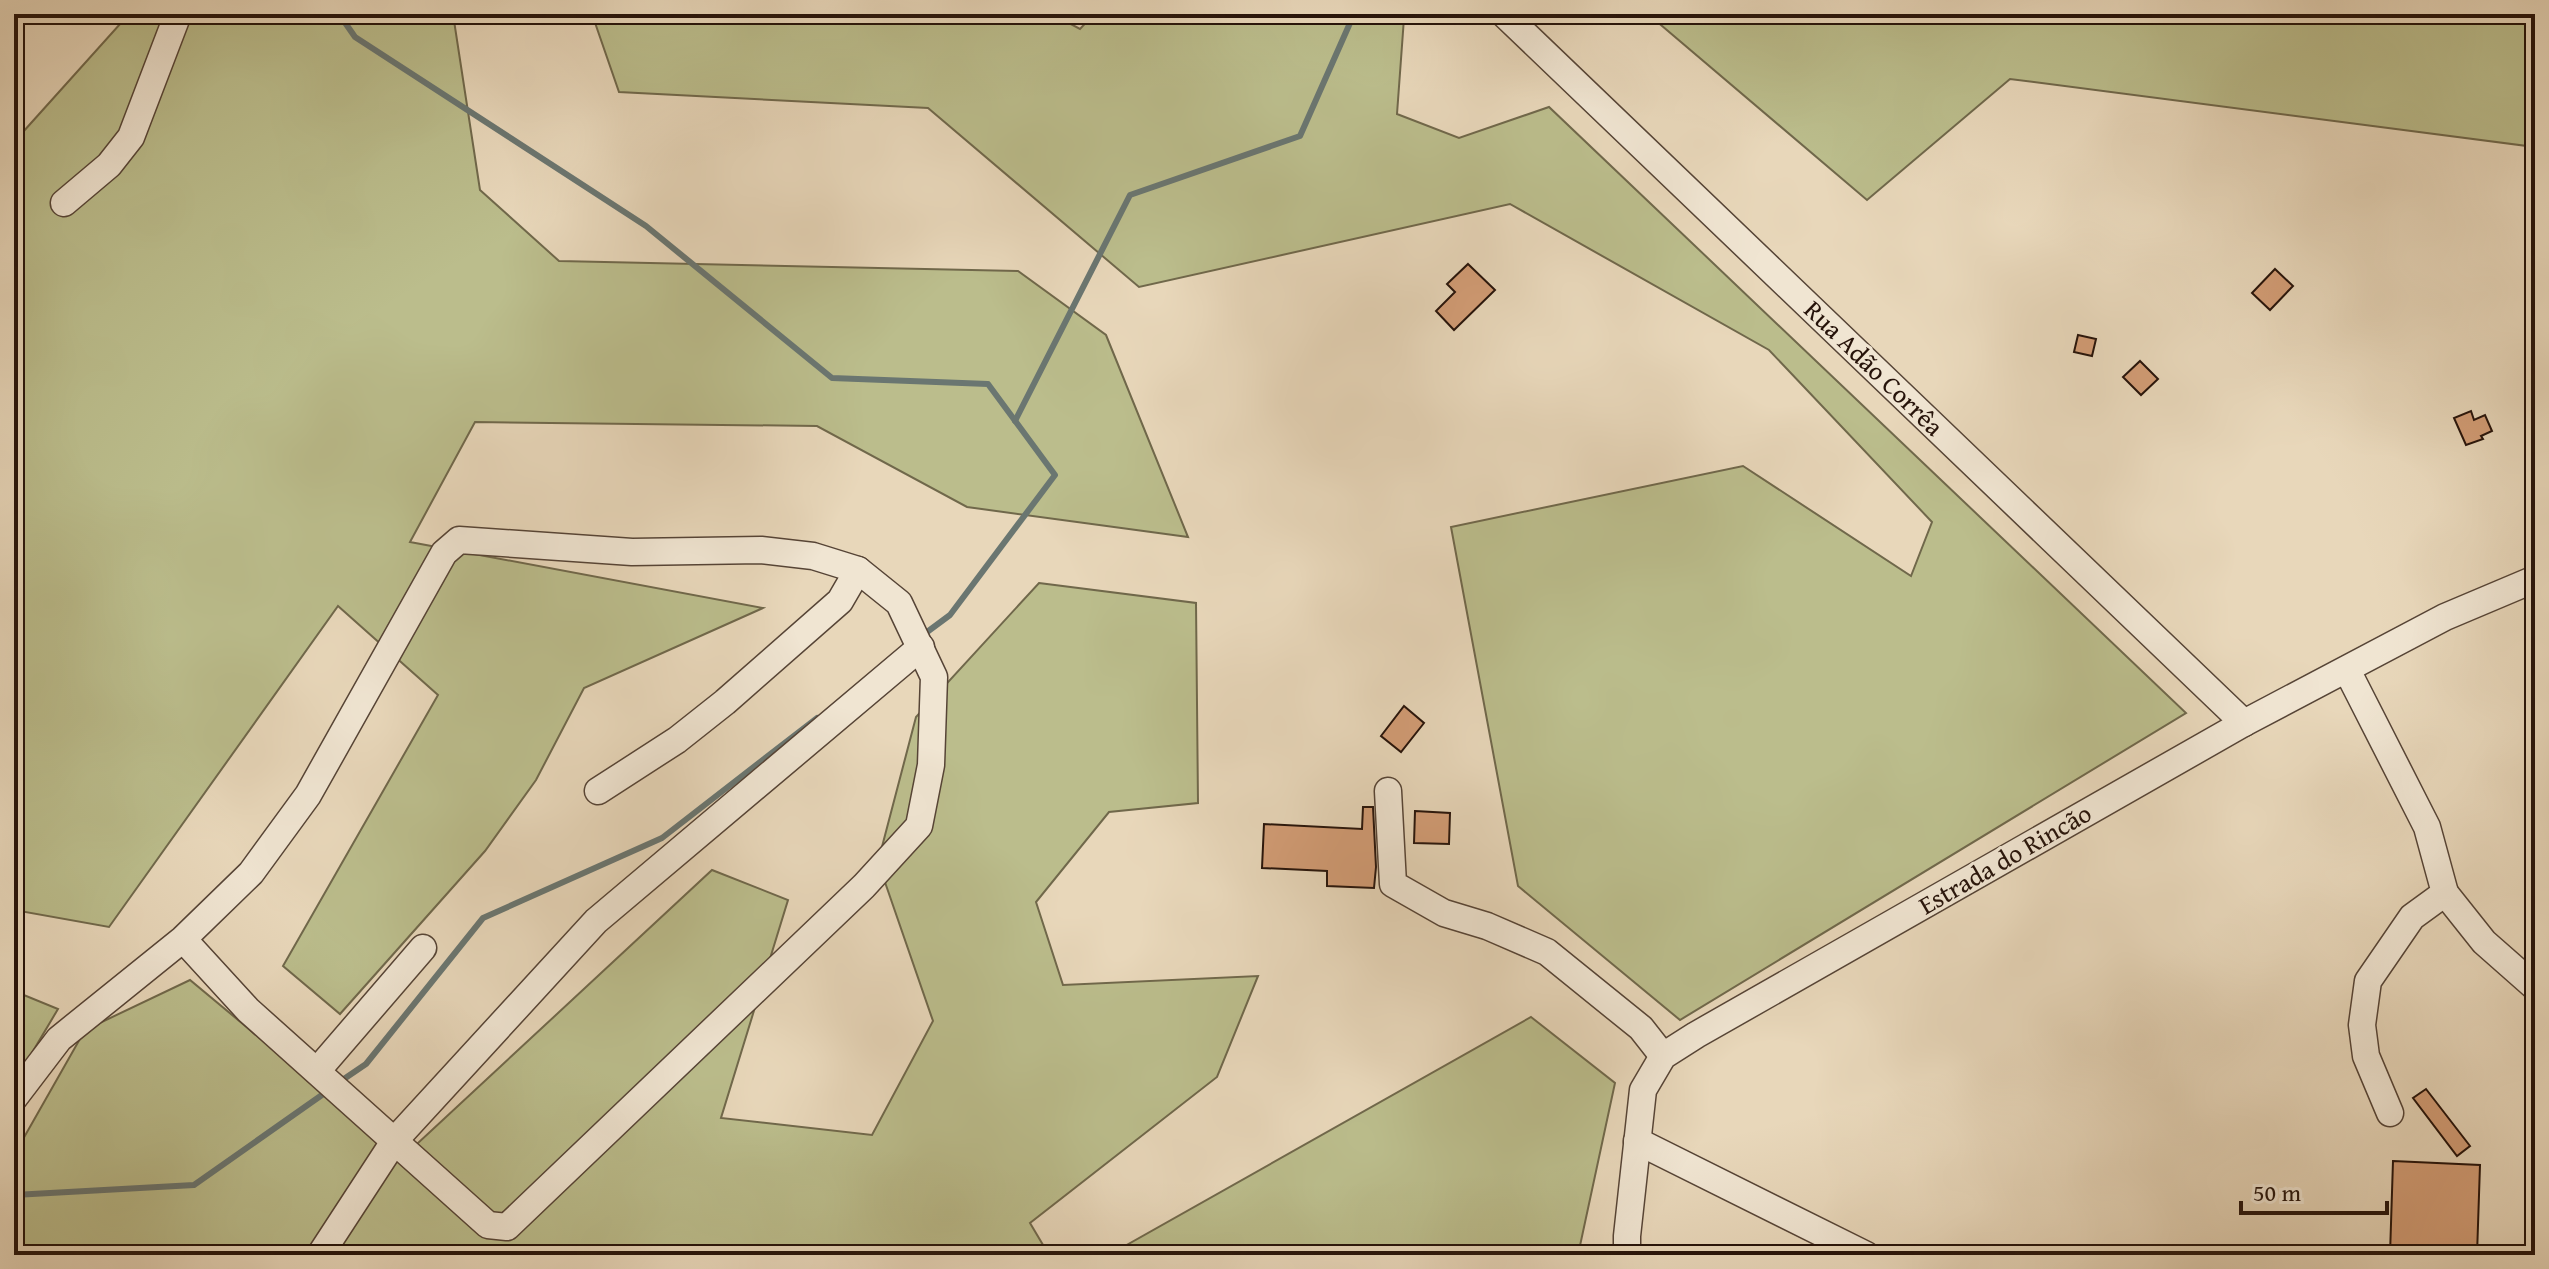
<svg xmlns="http://www.w3.org/2000/svg" width="2549" height="1269" font-family="'Gentium Book Plus',serif">
<rect width="100%" height="100%" fill="#e8d7ba"/>
<filter id="stains"><feTurbulence type="fractalNoise" baseFrequency=".0025" numOctaves="4"/><feColorMatrix values="0 0 0 0 .2 0 0 0 0 .09 0 0 0 0 .02 0 0 0 .5 -.17"/></filter>
<radialGradient id="worn" r=".72"><stop offset=".6" stop-color="#630" stop-opacity="0"/><stop offset="1" stop-color="#630" stop-opacity=".3"/></radialGradient>
<g fill="#bbbd8c" stroke="#70684b" stroke-width="2">
<path d="M 129,14 L 453,14 L 480,190 L 559,261 L 1018,271 L 1106,335 L 1188,537 L 967,507 L 817,426 L 475,422 L 410,542 L 763,608 L 584,688 L 536,780 L 485,851 L 340,1014 L 283,966 L 438,695 L 338,606 L 109,927 L 14,910 L 14,142 Z"/>
<path d="M 592,14 L 1052,14 L 1080,29 L 1094,14 L 1399,14 L 1404,18 L 1397,114 L 1459,138 L 1549,107 L 2186,713 L 1680,1020 L 1518,886 L 1451,527 L 1743,466 L 1911,576 L 1932,522 L 1769,350 L 1510,204 L 1139,287 L 928,108 L 619,92 Z"/>
<path d="M 1648,14 L 2535,14 L 2535,147 L 2010,79 L 1867,200 Z"/>
<path d="M 1039,583 L 1196,603 L 1198,803 L 1109,812 L 1036,902 L 1063,985 L 1258,976 L 1217,1077 L 1030,1223 L 1049,1255 L 14,1255 L 14,1155 L 85,1030 L 190,980 L 403,1157 L 712,870 L 788,900 L 721,1118 L 872,1135 L 933,1021 L 878,862 L 916,717 Z"/>
<path d="M 14,991 L 58,1009 L 14,1083 Z"/>
<path d="M 1531,1017 L 1615,1083 L 1578,1255 L 1109,1255 Z"/>
</g>
<g fill="none" stroke-linecap="round" stroke-linejoin="round">
<g stroke="#6a7671" stroke-width="6">
<path d="M 339,14 L 355,37 L 646,226 L 832,378 L 988,384 L 1055,475 L 950,615 L 923,635"/>
<path d="M 1015,421 L 1130,195 L 1300,136 L 1354,14"/>
<path d="M 338,1083 L 366,1064 L 483,918 L 662,838 L 817,718"/>
<path d="M 14,1195 L 194,1185 L 329,1090"/>
</g>
</g>
<g fill="#d39d76" stroke="#26130a" stroke-width="2">
<path d="M 1468,264 L 1495,290 L 1454,330 L 1436,311 L 1455,292 L 1447,284 Z"/>
<path d="M 2275,269 L 2293,286 L 2270,310 L 2252,293 Z"/>
<path d="M 2078,335 L 2096,339 L 2092,356 L 2074,352 Z"/>
<path d="M 2140,361 L 2158,379 L 2141,395 L 2123,377 Z"/>
<path d="M 2471,411 L 2474,420 L 2485,415 L 2492,431 L 2481,436 L 2483,439 L 2466,445 L 2454,418 Z"/>
<path d="M 1404,706 L 1424,723 L 1401,752 L 1381,736 Z"/>
<path d="M 1363,807 L 1373,807 L 1376,867 L 1374,888 L 1327,886 L 1327,871 L 1262,868 L 1264,824 L 1362,829 Z"/>
<path d="M 1415,811 L 1450,813 L 1449,844 L 1414,843 Z"/>
<path d="M 2426,1089 L 2470,1146 L 2457,1156 L 2413,1098 Z"/>
<path d="M 2393,1161 L 2480,1165 L 2477,1255 L 2390,1255 Z"/>
</g>
<g fill="none" stroke-linecap="round" stroke-linejoin="round">
<defs>
<g id="minor">
<path d="M 1504,14 L 2244,723"/>
<path d="M 64,203 L 109,165 L 131,137 L 178,14"/>
<path d="M 2347,670 L 2427,827 L 2445,893 L 2412,917 L 2368,981 L 2362,1025 L 2366,1056 L 2390,1113"/>
<path d="M 598,791 L 677,740 L 725,702 L 840,601 L 858,570"/>
<path d="M 1388,791 L 1393,884 L 1444,913 L 1487,926 L 1547,952 L 1641,1028 L 1663,1056"/>
<path d="M 2445,893 L 2484,942 L 2535,987"/>
<path d="M 317,1071 L 423,948"/>
<path d="M 14,1098 L 59,1039 L 183,939 L 251,873 L 308,795 L 444,553 L 459,540 L 632,552 L 761,550 L 813,556 L 858,570 L 899,603 L 934,677 L 931,765 L 919,826 L 864,886 L 507,1227 L 488,1225 L 248,1010 L 183,939"/>
<path d="M 1637,1141 L 1866,1255"/>
<path d="M 320,1255 L 395,1140 L 596,921 L 921,647"/>
<path d="M 1627,1255 L 1627,1236 L 1643,1090 L 1663,1056 L 1696,1035 L 2244,723 L 2445,617 L 2535,579"/>
</g>
</defs>
<use href="#minor" stroke="#564436" stroke-width="29"/>
<use href="#minor" stroke="#f0e5d2" stroke-width="26"/>
</g>
<g text-anchor="middle" stroke-width="6" stroke-linejoin="round" paint-order="stroke">
<g font-size="26" fill="#26130a" stroke="#f0e5d2">
<text transform="translate(1874 368) rotate(44)" y="9">Rua Adão Corrêa</text>
<text transform="translate(2005 859) rotate(-30)" y="9">Estrada do Rincão</text>
</g>
</g>
<rect width="2549" height="1269" fill="none" stroke="#e8d7ba" stroke-width="48"/>
<rect x="16" y="16" width="2517" height="1237" fill="none" stroke="#26130a" stroke-width="4"/>
<rect x="24" y="24" width="2501" height="1221" fill="none" stroke="#26130a" stroke-width="2"/>
<path d="M2241 1201v12h146v-12" fill="none" stroke="#26130a" stroke-width="4"/>
<text x="2253" y="1201" font-size="24" fill="#26130a" stroke="#f0e5d2" stroke-width="6" paint-order="stroke">50 m</text>
<rect width="100%" height="100%" filter="url(#stains)"/>
<rect width="100%" height="100%" fill="url(#worn)"/>
</svg>
